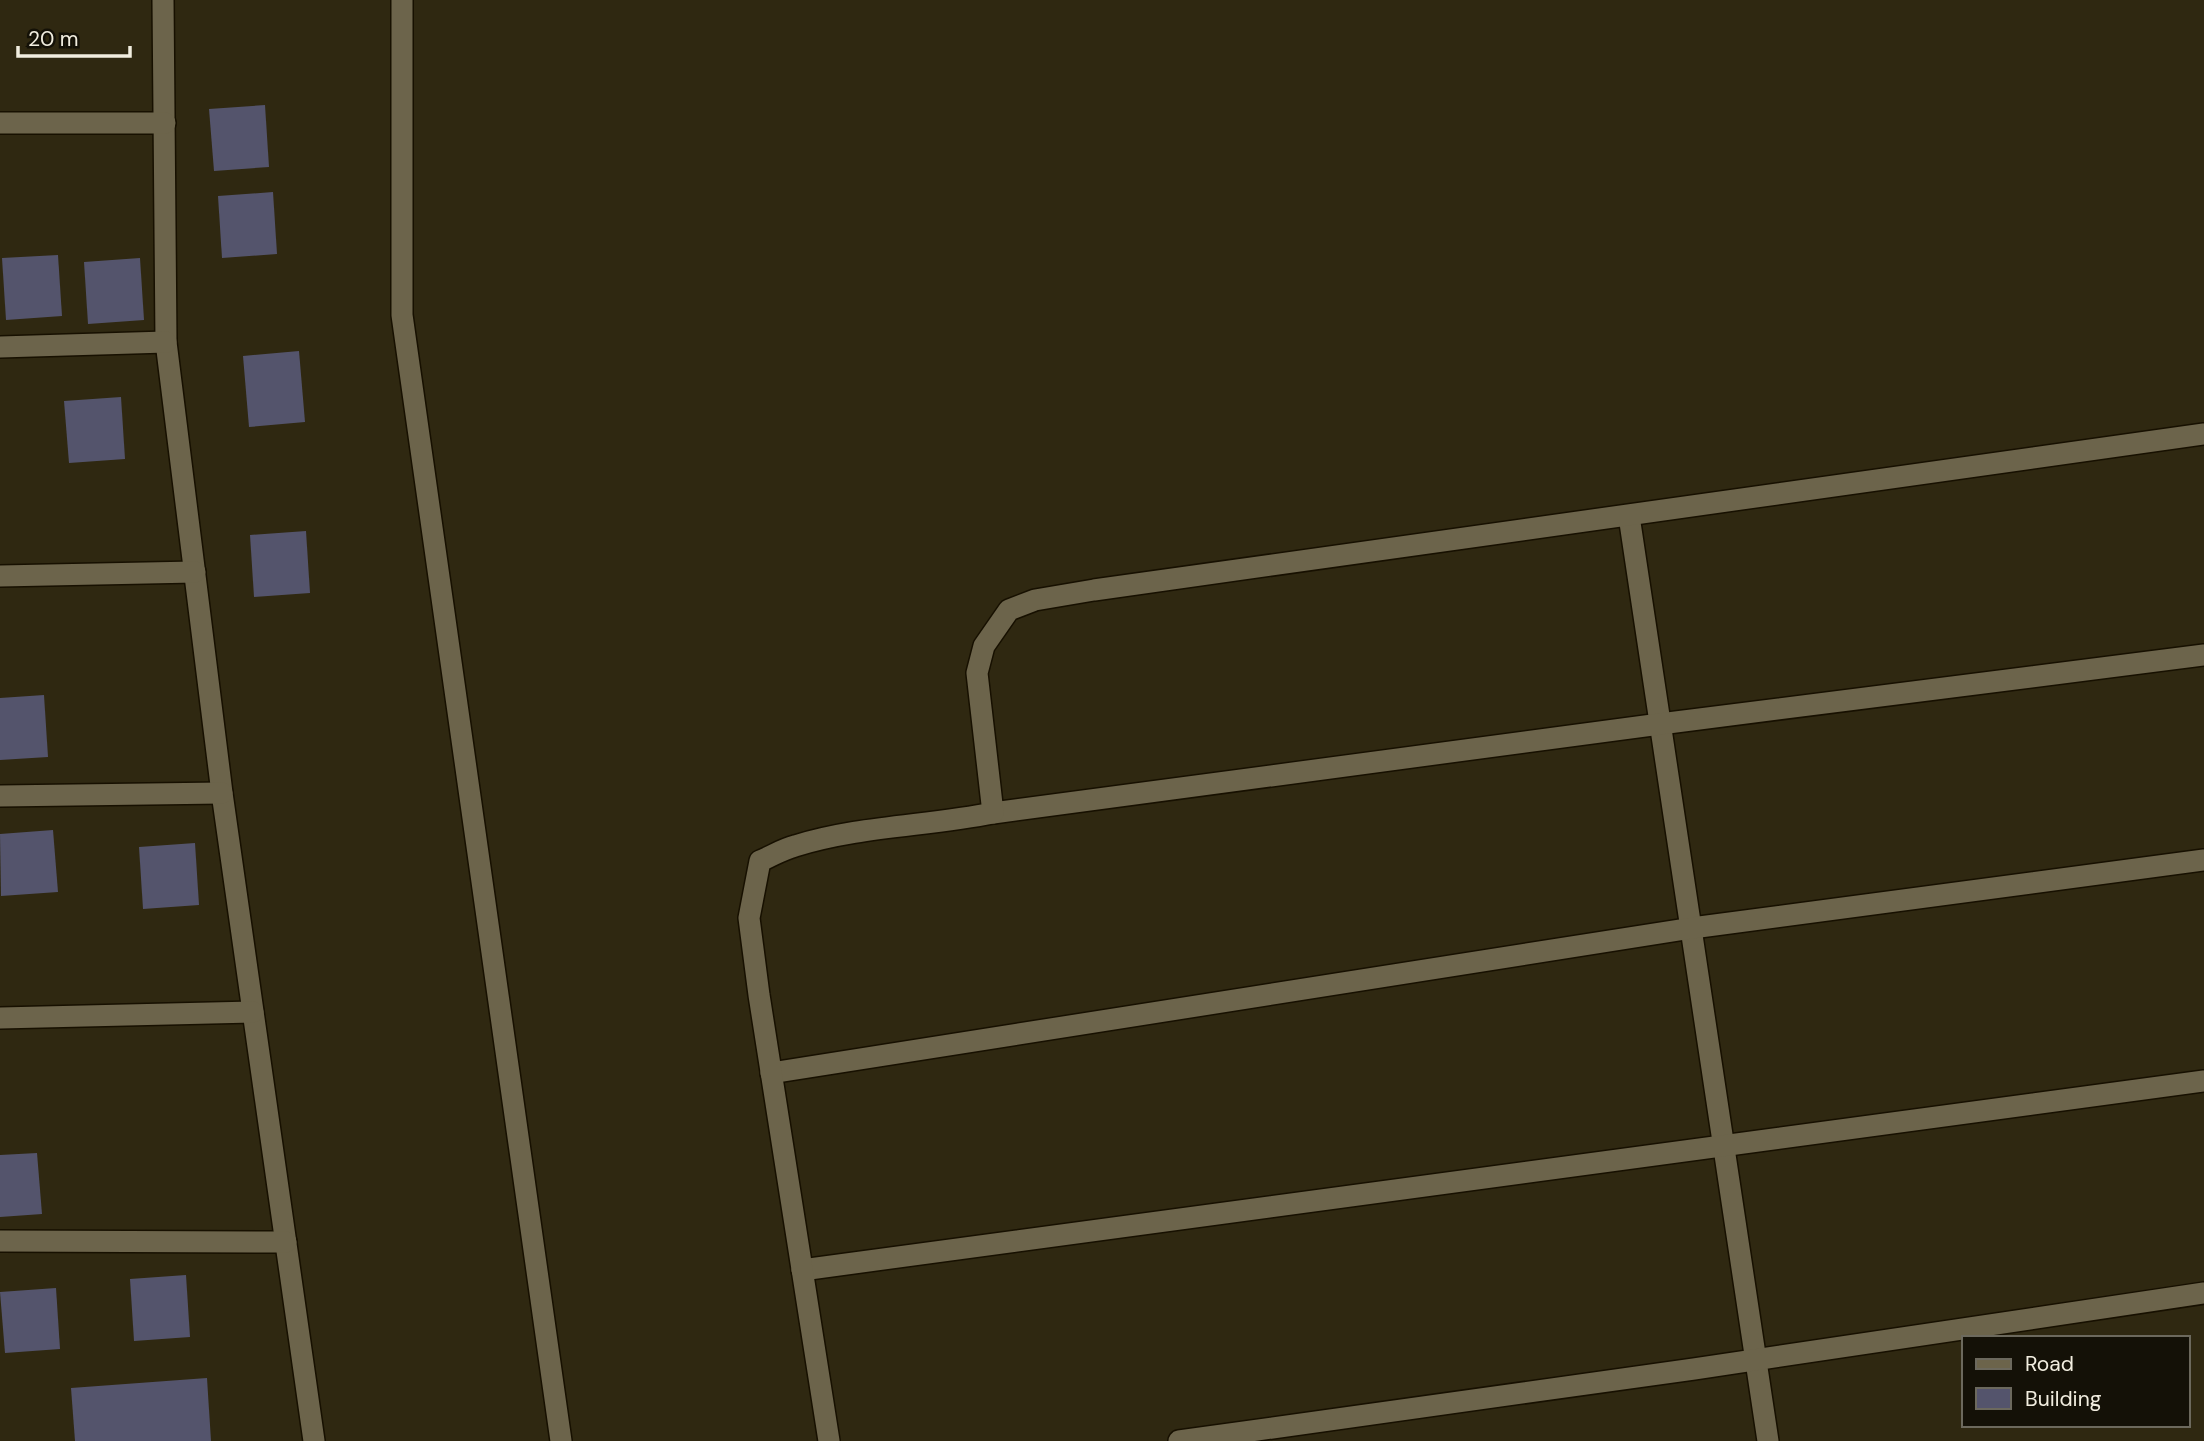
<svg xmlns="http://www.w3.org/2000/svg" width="2204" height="1441" font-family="'DM Sans',sans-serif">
<rect width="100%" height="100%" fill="#2f2811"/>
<g fill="#54546c">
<path d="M 265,105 L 269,167 L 214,171 L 209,109 Z"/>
<path d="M 273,192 L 277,254 L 222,258 L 218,196 Z"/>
<path d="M 58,255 L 62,316 L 6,320 L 2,258 Z"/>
<path d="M 140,258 L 144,320 L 88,324 L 84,262 Z"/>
<path d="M 299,351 L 305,422 L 249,427 L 243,356 Z"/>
<path d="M 121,397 L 125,459 L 69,463 L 64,401 Z"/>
<path d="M 306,531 L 310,593 L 254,597 L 250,535 Z"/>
<path d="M 44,695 L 48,757 L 0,760 L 0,698 Z"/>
<path d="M 53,830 L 58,892 L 1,896 L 0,834 Z"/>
<path d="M 195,843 L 199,905 L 143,909 L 139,847 Z"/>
<path d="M 37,1153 L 42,1214 L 0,1217 L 0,1155 Z"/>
<path d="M 186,1275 L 190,1337 L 134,1341 L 130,1279 Z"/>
<path d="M 56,1288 L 60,1349 L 5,1353 L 0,1292 Z"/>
<path d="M 207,1378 L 211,1441 L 75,1441 L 71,1388 Z"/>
</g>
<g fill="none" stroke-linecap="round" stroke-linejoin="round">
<defs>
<g id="street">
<path d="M 163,0 L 166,342 L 222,793 L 314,1441"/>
<path d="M 402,0 L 402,315 L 561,1441"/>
<path d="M 0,123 L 165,123"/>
<path d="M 0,347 L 166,342"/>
<path d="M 1629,516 L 1768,1441"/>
<path d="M 0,576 L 195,572"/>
<path d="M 0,796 L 222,793"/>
<path d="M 993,813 L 1660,724 L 2204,655"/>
<path d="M 0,1018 L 253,1012"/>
<path d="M 771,1073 L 1692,928 L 2204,860"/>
<path d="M 0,1241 L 286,1242"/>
<path d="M 802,1270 L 2204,1081"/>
<path d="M 829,1441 L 759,995 L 749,918 L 760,861 C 772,856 783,849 795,846 C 859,826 928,826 993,813 L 977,673 L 984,646 L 1009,610 L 1035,600 L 1094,590 L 2204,434"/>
<path d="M 1179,1441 L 1694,1369 L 2204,1293"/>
</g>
</defs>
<use href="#street" stroke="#171000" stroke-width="24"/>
<use href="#street" stroke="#6c644b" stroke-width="21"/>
</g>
<rect x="1962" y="1336" width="228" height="91" fill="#141107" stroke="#6c695d" stroke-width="2"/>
<rect x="1976" y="1359" width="35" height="10" fill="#6c644b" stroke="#6c695d" stroke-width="2"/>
<text x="2025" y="1371" font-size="21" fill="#f1eddf">Road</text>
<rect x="1976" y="1388" width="35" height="21" fill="#54546c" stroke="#6c695d" stroke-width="2"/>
<text x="2025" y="1406" font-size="21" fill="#f1eddf">Building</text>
<path d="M18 46v10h112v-10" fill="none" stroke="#f1eddf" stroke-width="3.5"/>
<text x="28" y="46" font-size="21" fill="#f1eddf" stroke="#141107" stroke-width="5" paint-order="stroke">20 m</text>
</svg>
